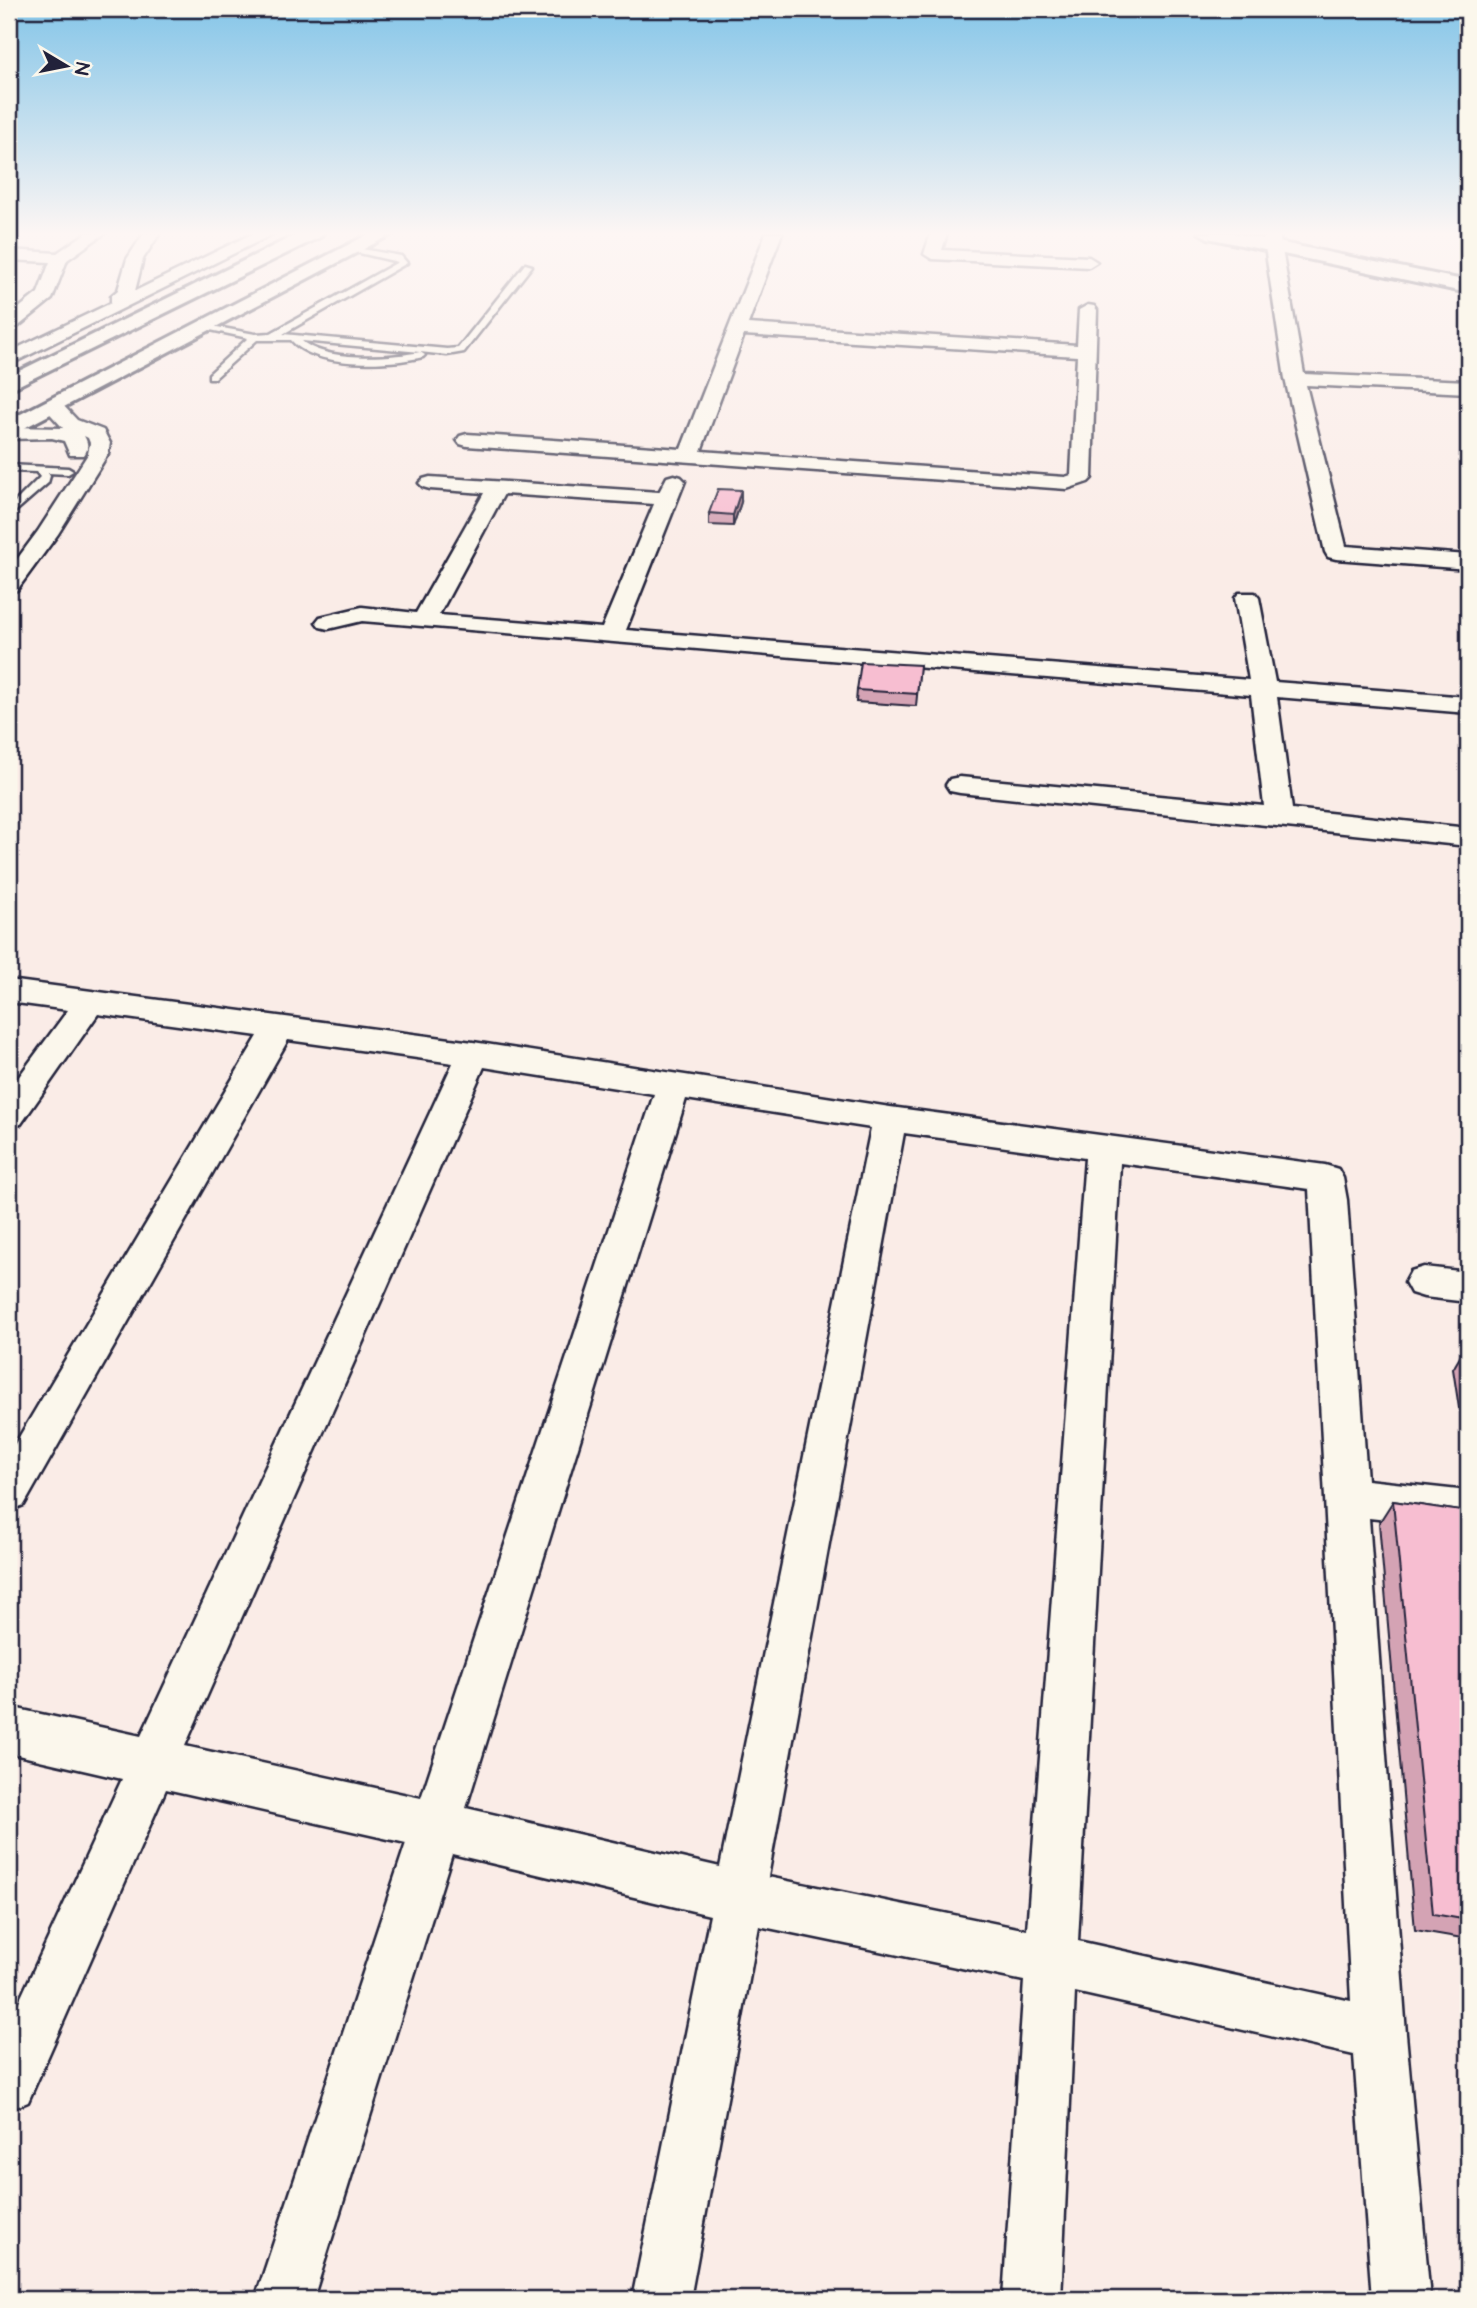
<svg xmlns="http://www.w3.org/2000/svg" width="1477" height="2308" font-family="'Architects Daughter',sans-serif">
<rect width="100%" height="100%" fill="#faece7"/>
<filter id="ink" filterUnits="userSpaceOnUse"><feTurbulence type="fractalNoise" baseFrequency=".0143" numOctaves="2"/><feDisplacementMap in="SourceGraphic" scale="14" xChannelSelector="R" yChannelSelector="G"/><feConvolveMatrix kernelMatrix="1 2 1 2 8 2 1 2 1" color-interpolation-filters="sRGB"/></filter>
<g filter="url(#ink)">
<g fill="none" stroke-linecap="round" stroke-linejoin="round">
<defs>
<g id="service">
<path d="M 351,247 L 401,256 L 407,263 L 283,334 L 447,349 L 458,348 L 525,264 L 532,266 L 464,352 L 447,355 L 420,352 L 425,355 L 423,357 C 390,365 315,369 291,340 L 257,340 L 215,378 L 209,378 L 209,374 L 248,338 L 201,328 L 201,324 L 255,334 L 271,333 L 398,262 L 351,251 ZM 302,341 L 420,352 C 390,358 326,362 302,341 Z"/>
<path d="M 9,465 L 68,468 L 73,471 L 68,474 L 48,473 L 50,476 L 48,483 L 9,517 L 9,508 L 40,477 L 36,472 L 9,471 Z"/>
</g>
<g id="minor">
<path d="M 86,233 L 105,233 L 67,260 L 52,299 L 15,329 L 9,330 L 9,316 L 38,293 L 50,262 L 9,260 L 9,250 L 57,253 Z"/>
<path d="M 144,233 L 160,233 L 143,259 L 135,291 L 254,233 L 275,233 L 9,365 L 9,352 L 111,303 L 111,296 L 118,290 L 127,259 Z"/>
<path d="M 766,233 L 782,233 L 748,324 L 1077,345 L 1079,310 L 1088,305 L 1094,306 L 1097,310 L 1092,478 L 1088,482 L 1067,489 L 467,446 L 460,444 L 457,440 L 460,436 L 467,434 L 681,449 ZM 744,335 L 1077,356 L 1071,475 L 1065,477 L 701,451 Z"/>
<path d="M 931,233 L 947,233 L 942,250 L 1089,257 L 1097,262 L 1089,267 L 932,259 L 924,254 Z"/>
<path d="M 1263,233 L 1279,233 L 1304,374 L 1468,381 L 1468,393 L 1306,385 L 1346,546 L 1468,555 L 1468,569 L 1336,559 L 1328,557 L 1325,552 L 1285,379 Z"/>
<path d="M 53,400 L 60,402 L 77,420 L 103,430 L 110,443 L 108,454 L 58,534 L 17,590 L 9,592 L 9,570 L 38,531 L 88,454 L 90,443 L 88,438 L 84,436 C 88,442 89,449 84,455 L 70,455 L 64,441 L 52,438 L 9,439 L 9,427 L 63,428 L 43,406 Z"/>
<path d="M 674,475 L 681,477 L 685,481 L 626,630 L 1249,680 L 1235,598 L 1239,593 L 1255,593 L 1259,598 L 1275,682 L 1468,697 L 1468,713 L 1277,697 L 1292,809 L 1468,828 L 1468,846 L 960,793 L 950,791 L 946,785 L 950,779 L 960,777 L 1264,806 L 1251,695 L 362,621 L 328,629 L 320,627 L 316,622 L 320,617 L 362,607 L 416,613 L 484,493 L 430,489 L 423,487 L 419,483 L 423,479 L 430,477 L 659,492 L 667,477 ZM 504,494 L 654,504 L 602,628 L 439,615 Z"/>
<path d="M 9,980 L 473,1042 L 890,1107 L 1325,1165 L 1338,1169 L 1343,1178 L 1347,1200 L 1367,1480 L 1468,1491 L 1468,1529 L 1369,1518 L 1406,2034 L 1430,2299 L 1372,2299 L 1354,2055 L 1075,1992 L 1061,2299 L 1003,2299 L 1024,1981 L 759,1926 L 690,2299 L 632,2299 L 710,1915 L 452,1854 L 313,2299 L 255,2299 L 406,1843 L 166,1789 L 28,2102 L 9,2110 L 9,2023 L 122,1779 L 9,1753 L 9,1707 L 141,1736 L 453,1063 L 288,1040 L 24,1505 L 9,1511 L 9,1454 L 258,1036 L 98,1014 L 21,1124 L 9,1127 L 9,1090 L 68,1010 L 9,1002 ZM 484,1067 L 654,1094 L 421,1798 L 185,1746 ZM 686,1099 L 871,1128 L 720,1867 L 466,1808 ZM 904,1133 L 1085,1158 L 1027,1930 L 768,1877 ZM 1120,1163 L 1309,1189 L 1351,2001 L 1078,1941 Z"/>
<path d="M 1424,1267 L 1468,1272 L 1468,1302 L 1424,1297 L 1411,1293 L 1405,1282 L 1411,1271 Z"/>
</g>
<g id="secondary">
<path d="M 300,233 L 323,233 L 320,237 L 9,390 L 9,376 Z"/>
<path d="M 371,233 L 394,233 L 9,436 L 9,420 Z"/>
<path d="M 1199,233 L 1234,233 L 1468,281 L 1468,293 L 1208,238 Z"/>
</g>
</defs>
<use href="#service" stroke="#22223b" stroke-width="5"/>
<use href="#minor" stroke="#22223b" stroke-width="5"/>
<use href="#secondary" stroke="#22223b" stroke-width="6"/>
<use href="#service" fill="#fbf7ec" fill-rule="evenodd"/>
<use href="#minor" fill="#fbf7ec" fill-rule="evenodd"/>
<use href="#secondary" fill="#fbf7ec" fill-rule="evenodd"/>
</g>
<g fill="#d4a3b4" stroke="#22223b" stroke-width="2">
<path d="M 741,502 L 733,526 L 709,525 L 709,513 Z"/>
<path d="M 920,665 L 916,706 L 856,702 L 857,690 Z"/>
<path d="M 1460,1357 L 1468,1359 L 1468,1409 L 1459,1408 L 1453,1369 Z"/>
<path d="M 1393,1501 L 1468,1512 L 1468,1939 L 1415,1930 L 1379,1523 Z"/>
</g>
<path fill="#ad8592" stroke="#22223b" stroke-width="2" d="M 741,490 L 741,502 L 733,526 L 733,515 Z"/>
<g fill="#f7bed1" stroke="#22223b" stroke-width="2">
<path d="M 718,489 L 741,490 L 733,515 L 709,513 Z"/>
<path d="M 861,662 L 920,665 L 917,694 L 857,690 Z"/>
<path d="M 1460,1357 L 1468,1359 L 1468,1396 L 1466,1396 Z"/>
<path d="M 1393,1501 L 1468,1512 L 1468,1920 L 1433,1914 Z"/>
</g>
</g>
<linearGradient id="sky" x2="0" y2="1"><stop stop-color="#84c5e8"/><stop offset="0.42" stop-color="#fdf6f4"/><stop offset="1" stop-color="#fdf6f4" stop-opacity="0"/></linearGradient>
<rect width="1477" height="556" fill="url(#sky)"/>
<rect width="1477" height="2308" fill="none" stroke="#fbf7ec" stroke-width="35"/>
<rect x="18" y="18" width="1442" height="2273" fill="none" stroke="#22223b" stroke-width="2.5" filter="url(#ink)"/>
<g transform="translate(66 66) rotate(100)" stroke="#fbf7ec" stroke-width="5" paint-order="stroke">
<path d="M0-5L12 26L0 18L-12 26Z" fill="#22223b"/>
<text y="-10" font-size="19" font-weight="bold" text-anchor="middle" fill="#22223b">N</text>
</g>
</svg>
